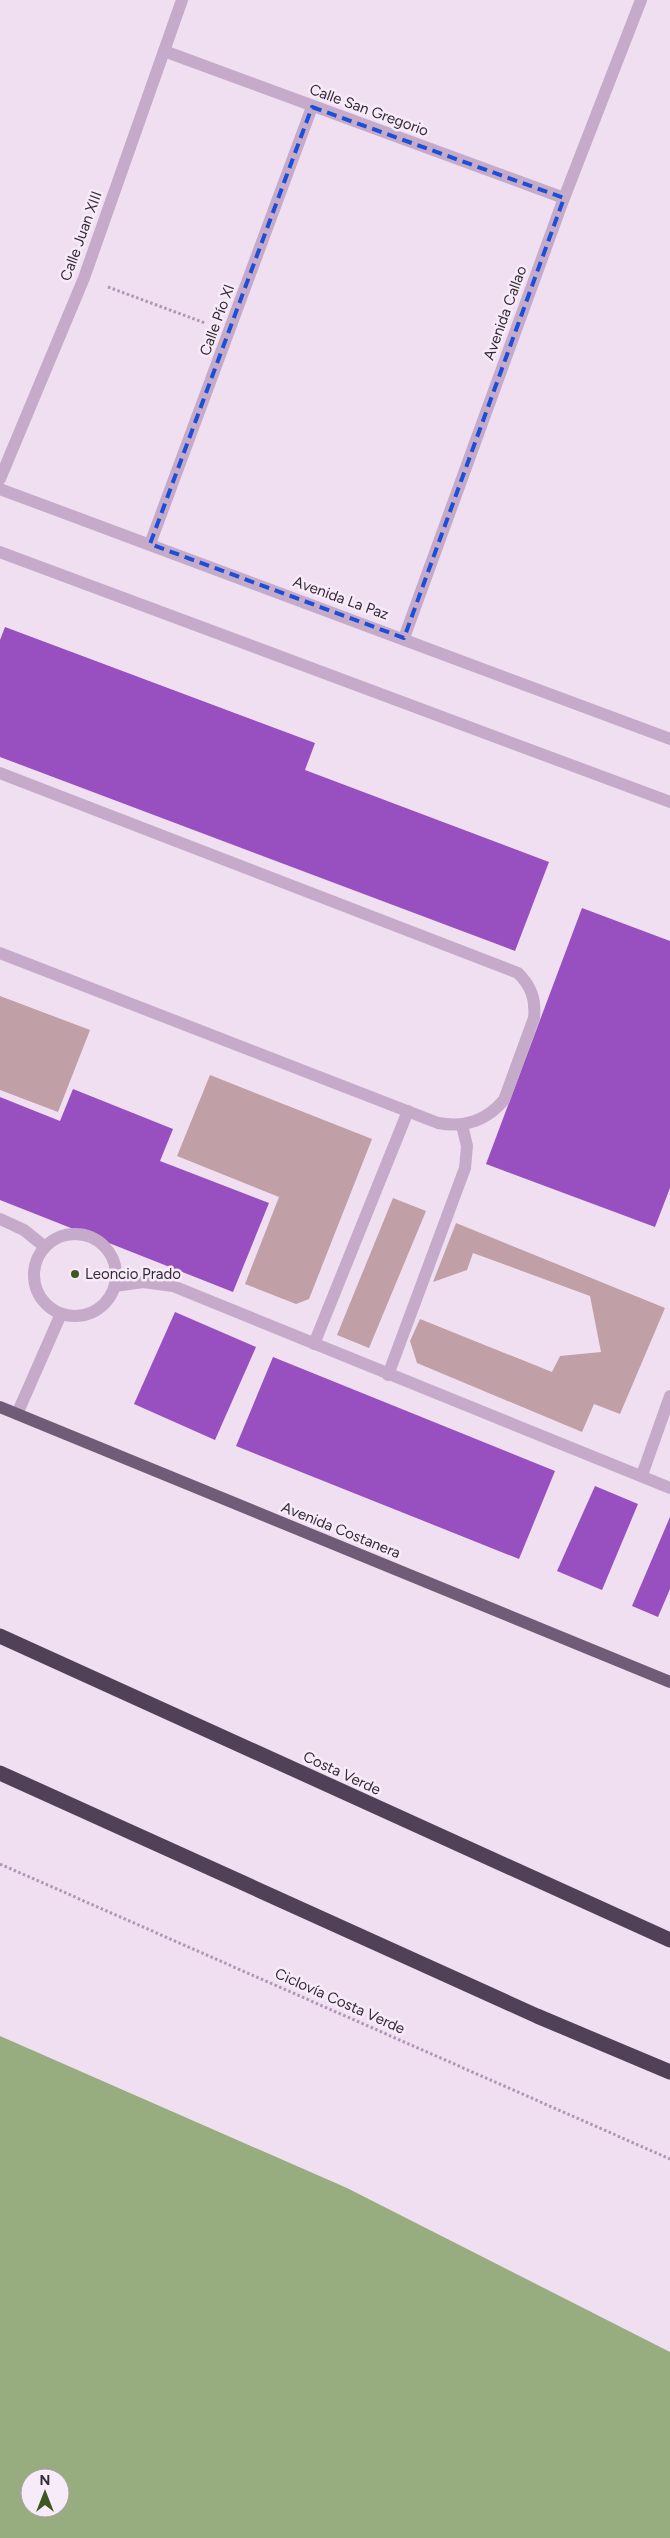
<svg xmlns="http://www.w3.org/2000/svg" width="670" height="2538" font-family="Figtree,sans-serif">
<rect width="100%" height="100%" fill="#f0dff1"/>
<g fill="#c09fa7">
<path d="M 0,996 L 90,1030 L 58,1112 L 0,1090 Z"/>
<path d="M 210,1075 L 372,1139 L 309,1299 L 296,1304 L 245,1284 L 279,1197 L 177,1156 Z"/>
<path d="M 393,1198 L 426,1211 L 369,1348 L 337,1335 Z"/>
<path d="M 456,1223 L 665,1308 L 620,1414 L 594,1404 L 582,1432 L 417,1363 L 410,1341 L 420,1319 L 552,1372 L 560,1356 L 601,1352 L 590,1296 L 473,1253 L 467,1270 L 433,1282 Z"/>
</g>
<path fill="#98ad7f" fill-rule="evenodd" d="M 0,2036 L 347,2188 L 670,2352 L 670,2538 L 0,2538 ZM 30,2478 L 60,2478 L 60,2508 L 30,2508 Z"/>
<g fill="#984fbf">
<path d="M 5,627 L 315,743 L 305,770 L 549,862 L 515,951 L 0,757 L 0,640 Z"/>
<path d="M 582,908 L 670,941 L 670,1188 L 655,1227 L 486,1164 Z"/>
<path d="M 73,1089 L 173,1129 L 160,1161 L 269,1203 L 233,1292 L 0,1200 L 0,1097 L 60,1121 Z"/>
<path d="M 175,1312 L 256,1347 L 215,1440 L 134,1404 Z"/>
<path d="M 273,1357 L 555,1471 L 519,1559 L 236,1446 Z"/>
<path d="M 595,1486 L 638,1504 L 602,1590 L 557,1571 Z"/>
<path d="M 670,1517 L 670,1589 L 658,1617 L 632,1606 Z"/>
</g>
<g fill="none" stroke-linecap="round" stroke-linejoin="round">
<g stroke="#b095b5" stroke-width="3" stroke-dasharray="2.5 2.5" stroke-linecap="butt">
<path d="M 108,287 L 205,323"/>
<path d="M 0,1864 L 670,2159"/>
</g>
<g stroke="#c5abc9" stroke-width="12">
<path d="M 164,51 L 564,198"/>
<path d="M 0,479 L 84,278 L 182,0"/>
<path d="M 0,489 L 670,739"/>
<path d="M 150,544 L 312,107"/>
<path d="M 0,552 L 670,802"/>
<path d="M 404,638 L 564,198 L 641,0"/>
<path d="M 0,773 L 518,973 C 531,986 536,999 534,1018 L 504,1100 C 486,1121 465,1128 438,1123 L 0,953"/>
<path d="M 0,1219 L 24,1230 L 45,1247"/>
<circle cx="75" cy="1275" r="41"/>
<path d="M 115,1286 L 143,1282 L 173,1286 L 670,1488"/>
<path d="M 314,1344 L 408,1111"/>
<path d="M 388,1375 L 465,1168 L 467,1146 L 462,1125"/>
<path d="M 17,1414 L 61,1314"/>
<path d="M 642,1475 L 670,1396"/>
</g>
<path stroke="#715c78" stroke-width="12" d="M 0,1407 L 670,1682"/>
<g stroke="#514158" stroke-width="15">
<path d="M 0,1636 L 670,1940"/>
<path d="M 0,1773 L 537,2016 L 670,2072"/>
</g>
</g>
<path fill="none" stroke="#1d4ed8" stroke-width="4" stroke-dasharray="10 6" stroke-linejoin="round" d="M 312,107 L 564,198 L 404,638 L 150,544 Z"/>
<circle fill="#3d5721" stroke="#f8ebf9" stroke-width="2" cx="75" cy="1274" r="5"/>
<g text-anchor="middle" stroke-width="5" stroke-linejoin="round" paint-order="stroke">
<g font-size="15" fill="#342a37" stroke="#f8ebf9">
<text transform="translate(369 110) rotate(20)" y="5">Calle San Gregorio</text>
<text transform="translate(81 236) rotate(-70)" y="5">Calle Juan XIII</text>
<text transform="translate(505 313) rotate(-70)" y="5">Avenida Callao</text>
<text transform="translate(217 320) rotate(-70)" y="5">Calle Pío XI</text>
<text transform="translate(341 598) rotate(20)" y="5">Avenida La Paz</text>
<text transform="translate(341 1530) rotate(22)" y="5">Avenida Costanera</text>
<text transform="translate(342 1773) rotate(25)" y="5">Costa Verde</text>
<text transform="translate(340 2001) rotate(24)" y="5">Ciclovía Costa Verde</text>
</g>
<g font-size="15" fill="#342a37" stroke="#f8ebf9" text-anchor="start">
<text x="85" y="1279">Leoncio Prado</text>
</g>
</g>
<g transform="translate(45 2493)"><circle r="24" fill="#f8ebf9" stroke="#aa9eab"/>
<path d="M0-4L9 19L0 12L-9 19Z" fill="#3d5721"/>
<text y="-8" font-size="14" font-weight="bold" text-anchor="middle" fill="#342a37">N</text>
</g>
</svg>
